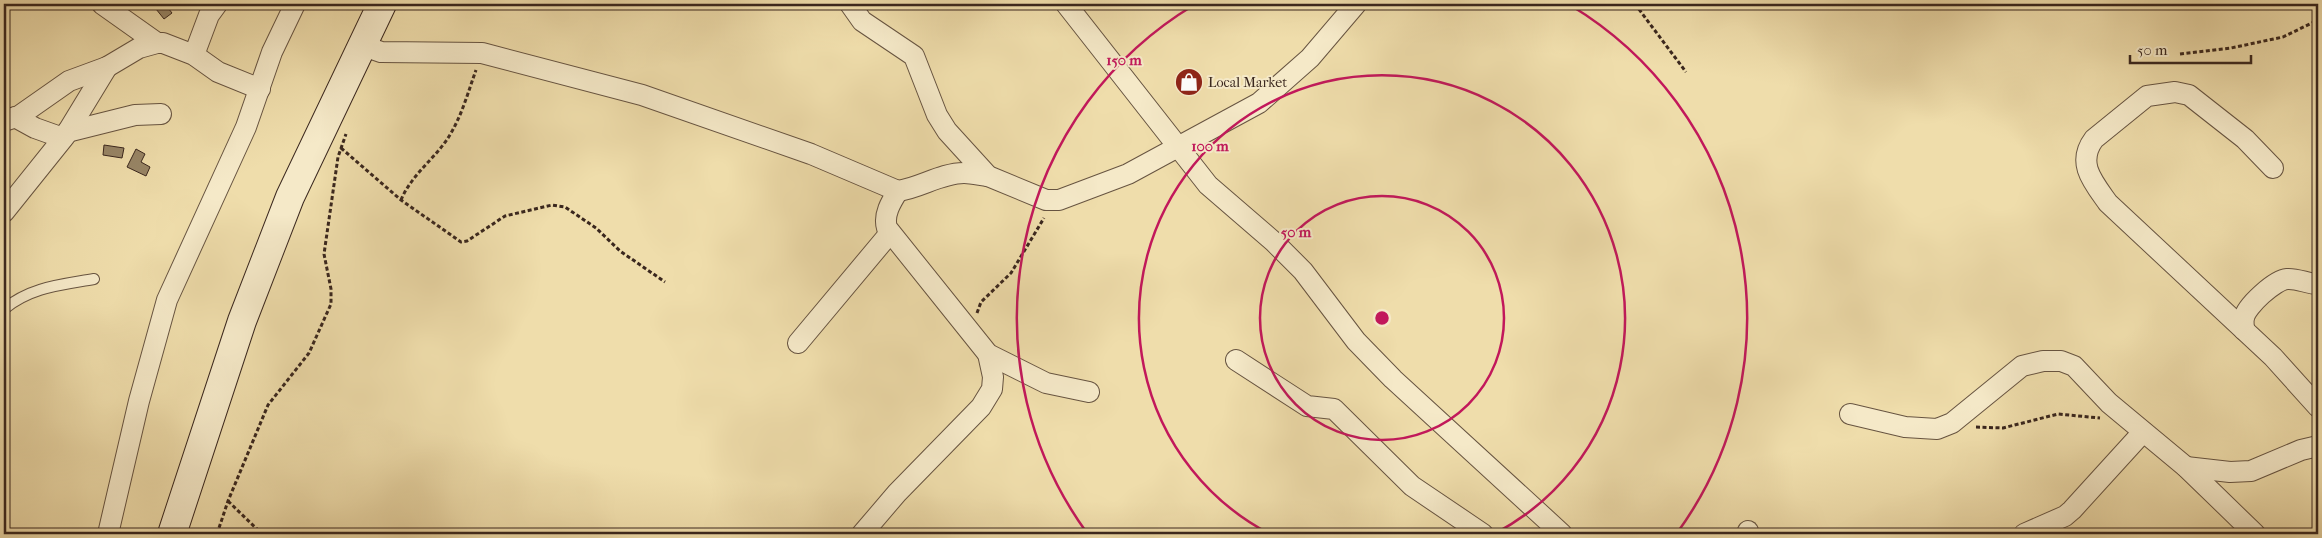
<svg xmlns="http://www.w3.org/2000/svg" width="2322" height="538" font-family="'IM FELL French Canon',serif">
<rect width="100%" height="100%" fill="#efddab"/>
<filter id="stains"><feTurbulence type="fractalNoise" baseFrequency=".004" numOctaves="4"/><feColorMatrix values="0 0 0 0 .2 0 0 0 0 .09 0 0 0 0 .02 0 0 0 .5 -.17"/></filter>
<radialGradient id="worn" r=".72"><stop offset=".6" stop-color="#630" stop-opacity="0"/><stop offset="1" stop-color="#630" stop-opacity=".3"/></radialGradient>
<g fill="#988667" stroke="#3a271e">
<path d="M 152,4 L 165,4 L 172,13 L 164,19 Z"/>
<path d="M 104,145 L 124,148 L 122,158 L 103,155 Z"/>
<path d="M 136,149 L 145,154 L 141,162 L 150,167 L 146,176 L 127,167 Z"/>
</g>
<g fill="none" stroke-linecap="round" stroke-linejoin="round">
<defs>
<path id="lane" d="M 4,309 C 31,287 60,285 94,279"/>
<g id="street">
<path d="M 102,4 L 157,43"/>
<path d="M 850,4 L 862,21 L 914,56 L 937,115 L 947,131 L 988,176 L 1046,200 L 1059,200 L 1128,174 L 1259,103 L 1310,58 L 1356,4"/>
<path d="M 1066,4 L 1208,185 L 1274,242 L 1303,271 L 1356,341 L 1393,379 L 1562,534"/>
<path d="M 361,45 L 381,52 L 482,53 L 642,95 L 811,154 L 898,191 C 920,188 941,173 964,173 C 971,173 980,175 988,176"/>
<path d="M 194,55 L 209,15 L 217,4"/>
<path d="M 15,117 L 35,128 L 63,138"/>
<path d="M 4,121 L 19,116 L 69,81 L 107,67 L 139,48 L 157,43 L 163,43 L 194,55 L 218,72 L 260,89"/>
<path d="M 67,132 L 135,115 L 161,114"/>
<path d="M 2273,168 L 2245,139 L 2189,95 L 2175,92 L 2147,96 L 2094,139 C 2076,163 2093,182 2108,203 L 2273,357 L 2318,407"/>
<path d="M 898,191 C 891,202 883,215 887,228 L 988,354 L 1046,383 L 1089,392"/>
<path d="M 4,212 L 65,136 L 107,67"/>
<path d="M 2244,330 C 2244,327 2243,322 2244,318 C 2246,306 2275,280 2287,279 C 2297,278 2308,284 2318,284"/>
<path d="M 798,343 L 890,233"/>
<path d="M 1236,360 L 1307,406 L 1334,409 L 1412,486 L 1483,534"/>
<path d="M 1850,414 L 1905,427 L 1937,429 L 1952,423 L 2022,366 L 2043,361 L 2061,361 L 2074,366 L 2109,403 L 2186,467 L 2255,534"/>
<path d="M 2186,467 L 2230,472 L 2251,471 L 2301,450 L 2318,446"/>
<path d="M 108,534 L 139,401 L 167,300 L 246,127 L 272,52 L 295,4"/>
<path d="M 862,534 L 897,493 L 981,407 L 992,389 L 993,377 L 988,354"/>
<path d="M 1747,534 L 1748,531"/>
<path d="M 2024,534 L 2065,516 L 2072,510 L 2143,432"/>
</g>
<path id="secondary" d="M 172,534 L 242,321 L 290,197 L 382,4"/>
</defs>
<use href="#lane" stroke="#675441" stroke-width="12"/>
<use href="#street" stroke="#675441" stroke-width="22"/>
<use href="#secondary" stroke="#3a271e" stroke-width="30"/>
<g stroke="#3a271e" stroke-width="3" stroke-dasharray="4 2.5" stroke-linecap="butt">
<path d="M 1635,4 L 1686,72"/>
<path d="M 2180,54 L 2231,48 L 2283,37 L 2318,20"/>
<path d="M 341,148 L 401,200 L 461,242 L 467,241 L 505,216 L 552,205 L 565,207 L 596,228 L 620,251 L 665,282"/>
<path d="M 401,200 C 410,178 429,163 443,145 C 460,123 467,95 476,70"/>
<path d="M 977,313 L 981,302 L 1011,273 L 1044,218"/>
<path d="M 1976,427 L 2003,428 L 2058,414 L 2100,418"/>
<path d="M 228,501 L 262,534"/>
<path d="M 217,534 L 228,501 L 268,405 L 309,353 L 331,304 L 331,289 L 324,254 L 338,157 L 346,134"/>
</g>
<use href="#lane" stroke="#f5e9c8" stroke-width="10"/>
<use href="#street" stroke="#f5e9c8" stroke-width="20"/>
<use href="#secondary" stroke="#f5e9c8" stroke-width="28"/>
</g>
<g fill="none" stroke="#c2185b" stroke-width="2.5">
<circle cx="1382" cy="318" r="122"/>
<path d="M1270 534A243 243 0 1 1 1494 534"/>
<path d="M1087 533A365 365 0 0 1 1194 5M1570 5A365 365 0 0 1 1677 533"/>
</g>
<defs>
<symbol id="shop-disc" viewBox="-11 -11 22 22"><circle r="9.5" fill="#8f2418" stroke="#f5e9c8"/><path d="M-5-2.5h2.3a2.7 3.5 0 0 1 5.4 0H5L5.5 6h-11ZM-1.5-2.5h3a1.5 2.3 0 0 0-3 0Z" fill="#fff"/></symbol>
</defs>
<g fill-rule="evenodd">
<use href="#shop-disc" x="1173" y="66" width="32" height="32"/>
</g>
<g text-anchor="middle" stroke-width="4" stroke-linejoin="round" paint-order="stroke">
<g font-size="14" fill="#3a271e" stroke="#f5e9c8" text-anchor="start">
<text x="1208" y="87">Local Market</text>
</g>
</g>
<circle cx="1382" cy="318" r="8" fill="#c2185b" stroke="#f5e9c8" stroke-width="2.5"/>
<g font-size="15" text-anchor="middle" font-weight="bold" fill="#c2185b" stroke="#f5e9c8" stroke-width="4" stroke-linejoin="round" paint-order="stroke">
<text x="1124" y="65">150 m</text>
<text x="1210" y="151">100 m</text>
<text x="1296" y="237">50 m</text>
</g>
<rect width="2322" height="538" fill="none" stroke="#efddab" stroke-width="20"/>
<rect x="5" y="5" width="2312" height="528" fill="none" stroke="#3a271e" stroke-width="2.5"/>
<rect x="10" y="10" width="2302" height="518" fill="none" stroke="#3a271e"/>
<path d="M2130 55v8h121v-8" fill="none" stroke="#3a271e" stroke-width="2.5"/>
<text x="2137" y="55" font-size="15" fill="#3a271e" stroke="#f5e9c8" stroke-width="4" paint-order="stroke">50 m</text>
<rect width="100%" height="100%" filter="url(#stains)"/>
<rect width="100%" height="100%" fill="url(#worn)"/>
</svg>
